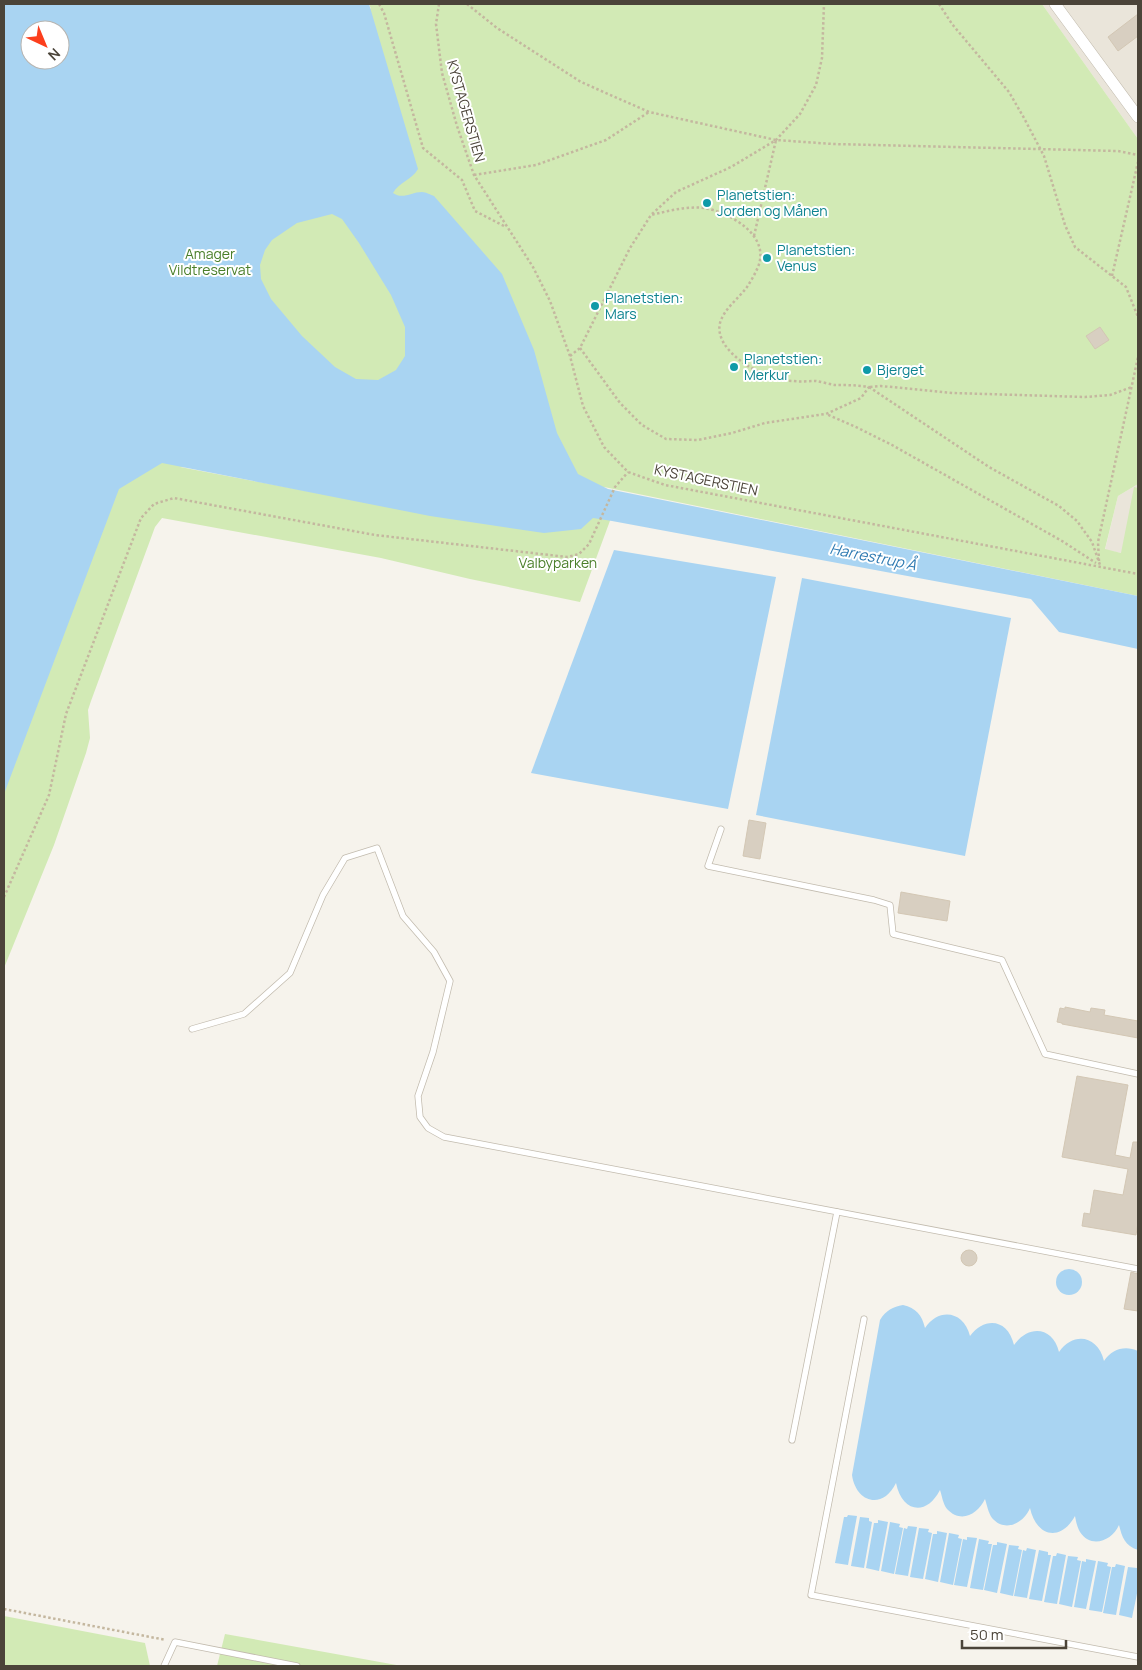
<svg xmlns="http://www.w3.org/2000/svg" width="1142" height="1670" font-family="Manrope,sans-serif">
<rect width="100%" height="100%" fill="#f6f3ec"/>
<g fill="#eae5da">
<path d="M 1042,4 L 1138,4 L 1138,139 Z"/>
<path d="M 1138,484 L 1138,556 L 1105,550 L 1118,496 Z"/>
</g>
<g fill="#d2eab5" fill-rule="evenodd">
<path d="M 4,4 L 367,4 L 371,9 L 369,4 L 1042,4 L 1138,139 L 1138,484 L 1118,496 L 1105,549 L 1121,553 L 1134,487 L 1138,488 L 1138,596 L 604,487 L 180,467 L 391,507 L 611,518 L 580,602 L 470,579 L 381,558 L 162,518 L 155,527 L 91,701 L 88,710 L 90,738 L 86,753 L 54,845 L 4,968 ZM 30,30 L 60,30 L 60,60 L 30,60 Z"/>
<path d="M 4,1616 L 145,1643 L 150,1666 L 4,1666 Z"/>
<path d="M 225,1634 L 402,1666 L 217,1666 Z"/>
</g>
<g fill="#a9d4f2" fill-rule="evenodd">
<path d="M 4,4 L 369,4 L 418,169 C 412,180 399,182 393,193 C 403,200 411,192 422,192 C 426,192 431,195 434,196 L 502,274 L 534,350 L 557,433 L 578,474 L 608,489 L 1138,596 L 1138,649 L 1059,632 L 1031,599 L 612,521 L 593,518 L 581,529 L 544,533 L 430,516 L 162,463 L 119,489 L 4,794 ZM 30,30 L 60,30 L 60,60 L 30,60 ZM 332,214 L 342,219 L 359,243 L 391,295 L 405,327 L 405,356 L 396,370 L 378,380 L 356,379 L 335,367 L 302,336 L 271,299 L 261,279 L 260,265 L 265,250 L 272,240 L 297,223 Z"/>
<path d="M 614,550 L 776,577 L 728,809 L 531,773 Z"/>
<path d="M 802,578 L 1011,618 L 965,856 L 756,815 Z"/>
<circle cx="1069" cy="1282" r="13"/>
<path d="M 903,1305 C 916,1308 922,1315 925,1328 C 939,1307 964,1311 970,1336 C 985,1316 1008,1319 1014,1345 C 1029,1324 1053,1327 1059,1352 C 1074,1331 1098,1336 1104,1361 C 1112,1349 1125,1345 1138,1351 L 1138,1550 C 1125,1546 1122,1537 1119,1525 C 1112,1541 1091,1549 1080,1532 C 1077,1527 1076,1521 1075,1516 C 1060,1543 1036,1536 1030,1508 C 1024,1523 1005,1533 992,1518 C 988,1512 987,1505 985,1499 C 978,1514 961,1524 947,1509 C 943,1504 942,1496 940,1490 C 926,1517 902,1512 896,1483 C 883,1510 856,1503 852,1475 L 880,1320 C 886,1310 893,1307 903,1305 Z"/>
<path d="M 848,1515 L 857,1516 L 848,1565 L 835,1563 L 844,1517 L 847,1517 Z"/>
<path d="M 860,1517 L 869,1518 L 869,1521 L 872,1522 L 864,1568 L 851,1566 Z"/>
<path d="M 878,1520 L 888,1522 L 879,1571 L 866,1568 L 874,1523 L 878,1523 Z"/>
<path d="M 890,1522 L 900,1524 L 899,1527 L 903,1528 L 894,1574 L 881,1571 Z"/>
<path d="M 908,1526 L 917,1527 L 908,1576 L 895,1574 L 904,1528 L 907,1529 Z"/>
<path d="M 919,1528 L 929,1529 L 928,1532 L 932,1533 L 923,1579 L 910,1577 Z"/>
<path d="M 937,1531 L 947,1533 L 938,1582 L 925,1579 L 933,1534 L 937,1534 Z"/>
<path d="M 949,1533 L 959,1535 L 958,1538 L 962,1539 L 953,1585 L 940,1582 Z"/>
<path d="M 967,1537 L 977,1538 L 967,1587 L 954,1585 L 963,1539 L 967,1540 Z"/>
<path d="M 979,1539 L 989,1541 L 988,1544 L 992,1544 L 983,1590 L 970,1588 Z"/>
<path d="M 997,1542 L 1007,1544 L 997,1593 L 984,1590 L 993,1545 L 997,1545 Z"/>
<path d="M 1009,1545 L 1019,1546 L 1018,1549 L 1022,1550 L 1013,1596 L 1000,1593 Z"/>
<path d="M 1027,1548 L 1036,1550 L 1027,1598 L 1014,1596 L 1023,1550 L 1026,1551 Z"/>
<path d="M 1039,1550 L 1048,1552 L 1048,1555 L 1051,1555 L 1042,1601 L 1029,1599 Z"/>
<path d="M 1057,1553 L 1066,1555 L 1057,1604 L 1044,1602 L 1053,1556 L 1056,1556 Z"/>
<path d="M 1068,1556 L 1078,1557 L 1077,1560 L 1081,1561 L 1072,1607 L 1059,1604 Z"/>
<path d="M 1086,1559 L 1096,1561 L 1086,1609 L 1074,1607 L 1082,1561 L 1086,1562 Z"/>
<path d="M 1098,1561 L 1108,1563 L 1107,1566 L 1111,1567 L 1102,1612 L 1089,1610 Z"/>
<path d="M 1116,1564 L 1125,1566 L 1116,1615 L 1103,1613 L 1112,1567 L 1115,1567 Z"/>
<path d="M 1128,1567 L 1137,1568 C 1141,1583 1135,1602 1132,1618 L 1119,1615 Z"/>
</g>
<g fill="#d8cfc1" stroke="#d3c7b4">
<path d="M 1138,14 L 1138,36 L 1118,51 L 1108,37 Z"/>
<path d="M 1100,327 L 1109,340 L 1095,349 L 1086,336 Z"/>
<path d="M 749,820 L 766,823 L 760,859 L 743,856 Z"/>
<path d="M 901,892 L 950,901 L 947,921 L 898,913 Z"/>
<path d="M 1065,1007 L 1090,1012 L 1091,1008 L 1105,1010 L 1104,1015 L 1138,1021 L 1138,1038 L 1062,1024 L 1062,1023 L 1057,1022 L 1060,1008 L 1065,1009 Z"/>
<path d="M 1077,1076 L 1128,1085 L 1115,1155 L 1130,1158 L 1133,1142 L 1138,1142 L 1138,1223 L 1136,1235 L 1082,1226 L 1084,1213 L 1090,1214 L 1094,1190 L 1123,1195 L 1128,1169 L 1062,1157 Z"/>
<circle cx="969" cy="1258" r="8"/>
<path d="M 1131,1272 L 1138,1274 L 1138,1311 L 1124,1309 Z"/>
</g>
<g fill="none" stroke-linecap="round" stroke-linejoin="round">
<defs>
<g id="service">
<path d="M 721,829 L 708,866 L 874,900 L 890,905 L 893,934 L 1002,960 L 1045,1054 L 1138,1074"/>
<path d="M 192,1029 L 244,1014 L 290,973 L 323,895 L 345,858 L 377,848 L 403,916 L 434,952 L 450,981 L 433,1052 L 418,1096 L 420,1117 L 428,1128 L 444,1137 L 1138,1269"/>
<path d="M 864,1319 L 811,1595 L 1138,1657"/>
<path d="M 792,1440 L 837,1212"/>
<path d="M 164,1666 L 175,1642 L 297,1666"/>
</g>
<path id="minor" d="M 1055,4 L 1138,117"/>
</defs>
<use href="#service" stroke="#c2bbae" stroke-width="7"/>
<use href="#minor" stroke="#c2bbae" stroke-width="12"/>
<g stroke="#c4b79f" stroke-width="2.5" stroke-dasharray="2.5 2.5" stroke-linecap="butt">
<path d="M 379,4 L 384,13 L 423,148 L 462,180 L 475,211 L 504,226"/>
<path d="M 439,4 L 436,24 L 442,73 L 457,126 L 474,175 L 533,267 L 550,301 L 570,356 L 583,406 L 604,447 L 628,472 L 665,485 L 1138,574"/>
<path d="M 467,4 L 497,28 L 581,82 L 649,112 L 776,140 L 833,144 L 1118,151 L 1138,155"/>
<path d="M 939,4 L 952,24 L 1009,92 L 1024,118 L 1044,156 L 1065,225 L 1075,247 L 1126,287 L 1138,317"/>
<path d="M 474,175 L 536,165 L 606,140 L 649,112"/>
<path d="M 652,214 L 676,192 L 731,167 L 776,140 L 800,114 L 816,85 L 822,58 L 824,4"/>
<path d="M 754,236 L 776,140"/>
<path d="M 1112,276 L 1138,162"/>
<path d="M 580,348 L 620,403 L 642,425 L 666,439 L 698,440 L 732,433 L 765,423 L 825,414"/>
<path d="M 570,356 L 580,348 L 630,248 L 651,215 C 668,211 686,206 704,208 C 729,212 771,235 758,267 C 755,274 751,281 747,287 C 738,299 724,309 720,323 C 718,331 721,339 725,345 C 739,365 769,380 793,381 C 801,382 809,381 816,381 C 822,382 829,384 835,385 C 846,385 857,385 869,387 L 861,398 L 826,414 L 858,428 L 892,445 L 1062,541 L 1096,563"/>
<path d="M 869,387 L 989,467 L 1059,506 L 1077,521 L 1092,542 L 1100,565"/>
<path d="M 870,387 L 881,386 L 953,393 L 1085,397 L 1110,395 L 1132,387"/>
<path d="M 1099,561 L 1098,542 L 1138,357"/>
<path d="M 4,897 L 49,795 L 66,714 L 141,518 L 154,504 L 174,498 L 375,535 L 567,557 L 579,554 L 589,544 L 615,487 L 628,472"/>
<path d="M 4,1609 L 166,1640"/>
</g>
<use href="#service" stroke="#fff" stroke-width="5.5"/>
<use href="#minor" stroke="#fff" stroke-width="11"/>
</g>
<g fill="#0f9aa8" stroke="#fff" stroke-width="2">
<circle cx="707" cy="203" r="5"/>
<circle cx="767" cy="258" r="5"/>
<circle cx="595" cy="306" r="5"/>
<circle cx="734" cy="367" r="5"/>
<circle cx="867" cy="370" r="5"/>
</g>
<g text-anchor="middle" stroke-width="4" stroke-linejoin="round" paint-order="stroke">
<g font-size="14" fill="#4b4439" stroke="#fff">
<text transform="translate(466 111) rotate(74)" y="5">KYSTAGERSTIEN</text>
<text transform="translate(706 480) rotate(12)" y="5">KYSTAGERSTIEN</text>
</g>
<g font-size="14" fill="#0d838f" stroke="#fff" text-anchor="start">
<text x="717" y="200">Planetstien:<tspan x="717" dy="16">Jorden og Månen</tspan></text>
<text x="777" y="255">Planetstien:<tspan x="777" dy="16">Venus</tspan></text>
<text x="605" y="303">Planetstien:<tspan x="605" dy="16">Mars</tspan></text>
<text x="744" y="364">Planetstien:<tspan x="744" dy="16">Merkur</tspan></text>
<text x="877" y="375">Bjerget</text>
</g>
<g font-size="14" fill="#4a7f2a" stroke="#fff">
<text x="210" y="259">Amager<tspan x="210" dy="16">Vildtreservat</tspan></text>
<text x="558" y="568">Valbyparken</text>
</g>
<g font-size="15" font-style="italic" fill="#2e7ab2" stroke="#fff">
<text transform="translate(873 557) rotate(11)" y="5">Harrestrup Å</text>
</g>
</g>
<rect width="1142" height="1670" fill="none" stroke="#4b4439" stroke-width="10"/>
<g transform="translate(45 45) rotate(136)"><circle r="24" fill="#ffffff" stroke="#b7b4b0"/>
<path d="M0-4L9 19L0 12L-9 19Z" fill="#fc3f1d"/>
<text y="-8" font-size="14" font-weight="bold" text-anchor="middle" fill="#4b4439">N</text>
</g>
<path d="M962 1640v8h104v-8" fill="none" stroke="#4b4439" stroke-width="2.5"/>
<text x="970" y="1640" font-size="15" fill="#4b4439" stroke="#ffffff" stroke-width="4" paint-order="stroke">50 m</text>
</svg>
